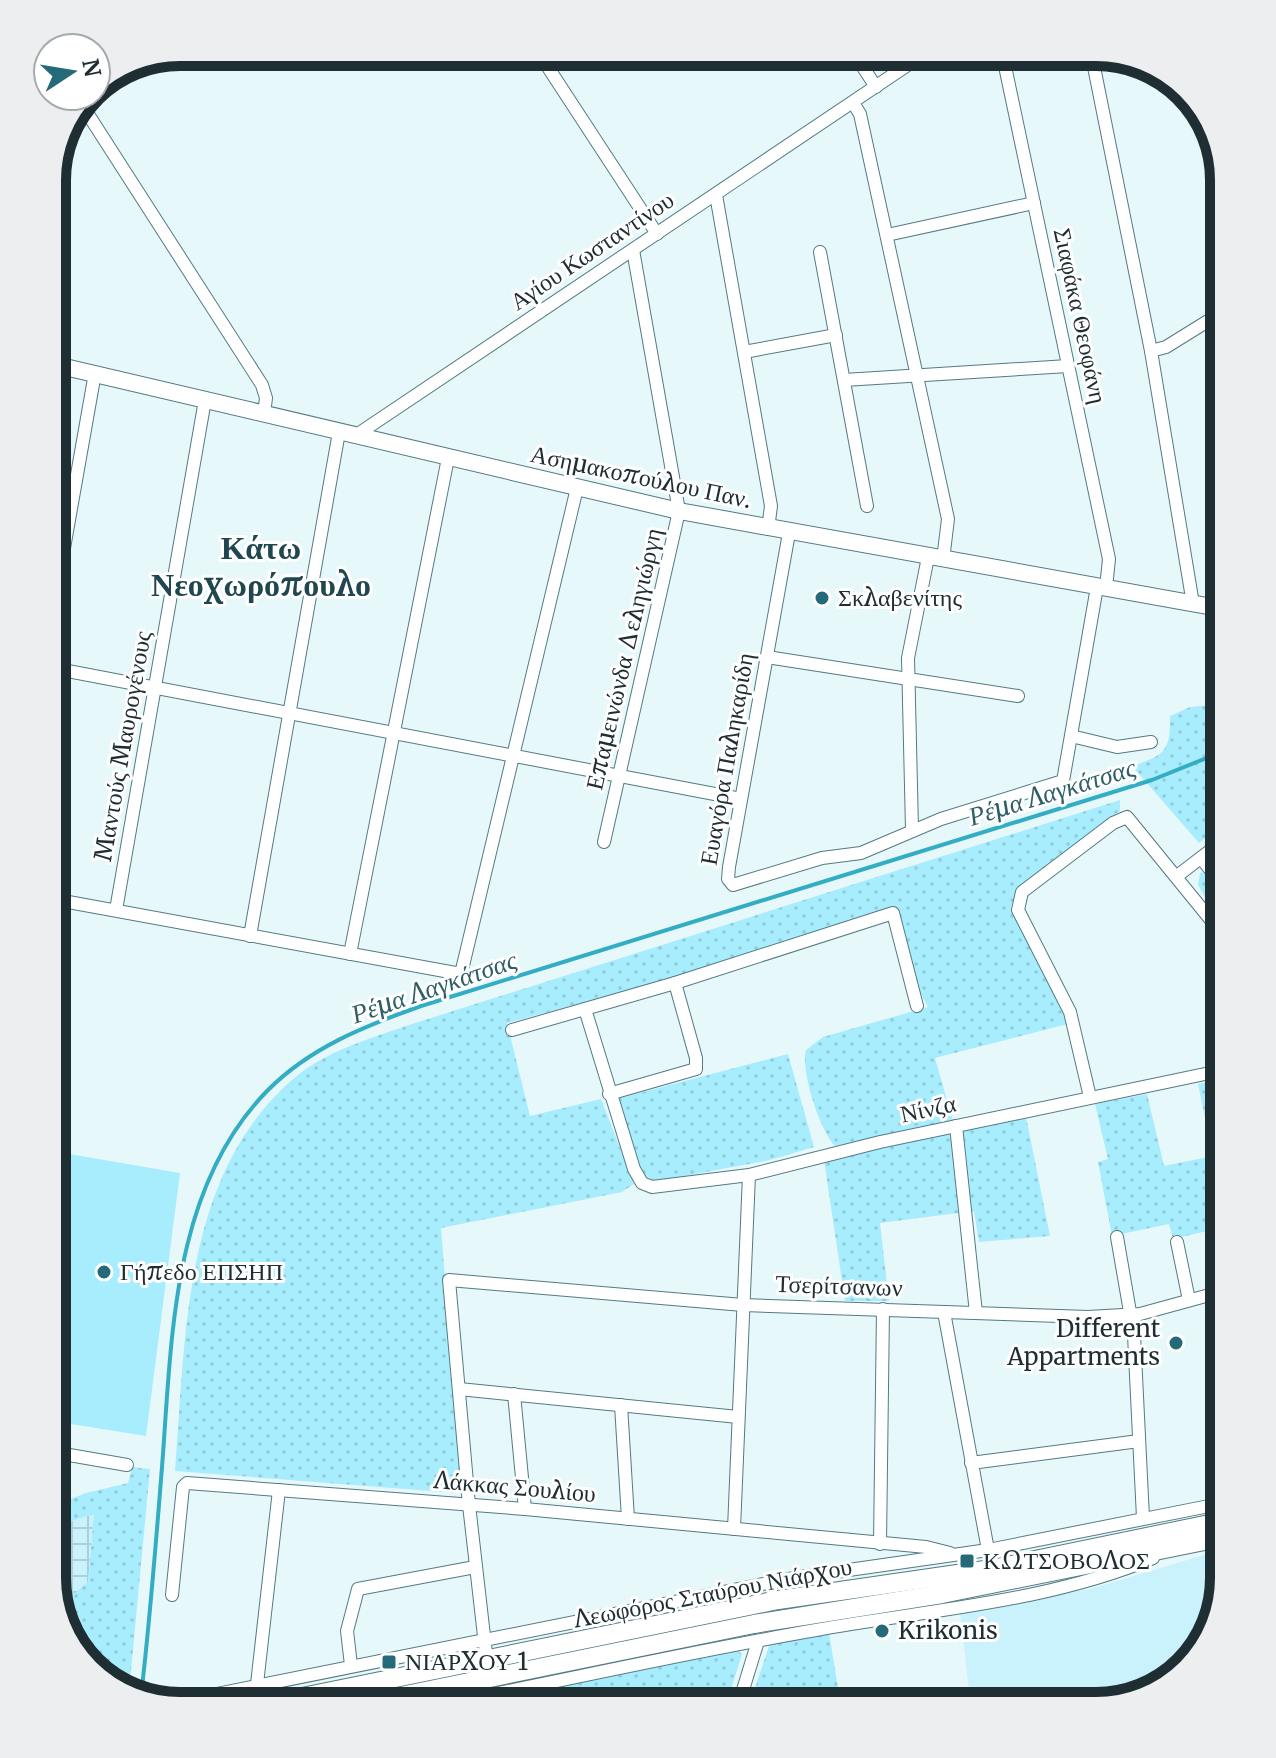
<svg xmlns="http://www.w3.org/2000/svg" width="1276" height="1758" font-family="Merriweather,serif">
<defs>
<pattern id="industrial-grid" width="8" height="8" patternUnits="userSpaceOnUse" patternTransform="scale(2)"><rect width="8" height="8" fill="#c9f2fc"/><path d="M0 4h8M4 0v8" fill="none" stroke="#acd0d8"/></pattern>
<pattern id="grass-dots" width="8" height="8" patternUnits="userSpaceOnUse" patternTransform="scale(2)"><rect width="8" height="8" fill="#a8edfd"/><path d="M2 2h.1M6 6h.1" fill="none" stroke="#90ccd9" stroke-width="1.8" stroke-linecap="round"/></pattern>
</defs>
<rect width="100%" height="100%" fill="#e7f8fb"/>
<path fill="#c9f2fc" d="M 1224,1549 L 1224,1578 L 1207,1641 L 1160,1689 L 1096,1706 L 971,1706 L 960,1613 L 1090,1589 Z"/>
<path fill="url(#industrial-grid)" d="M 94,1514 L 88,1583 L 67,1600 L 61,1612 L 52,1578 L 52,1527 Z"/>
<g fill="url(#grass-dots)">
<path d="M 1224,704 L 1224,824 L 1199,843 L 1132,766 C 1164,756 1171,751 1170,716 L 1190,707 Z"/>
<path d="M 1120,800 L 1120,811 L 1018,887 L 1011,907 L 1068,1024 L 935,1058 L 953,1121 L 835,1146 C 820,1131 800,1070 806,1050 L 823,1037 L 928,1007 L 916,985 L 896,907 L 645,986 L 507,1023 L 530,1116 L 601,1099 L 634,1184 L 622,1192 L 441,1228 L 460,1467 L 456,1493 L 175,1471 C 186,1335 182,1170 298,1075 C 329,1050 372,1038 409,1025 Z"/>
<path d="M 1206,872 L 1224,894 L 1224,929 L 1198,885 L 1200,873 Z"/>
<path d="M 788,1054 L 814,1147 L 770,1160 L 658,1181 L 642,1175 L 616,1099 Z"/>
<path d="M 1224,1079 L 1224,1227 L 1173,1239 L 1169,1224 L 1112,1236 L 1098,1162 L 1108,1159 L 1095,1104 L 1147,1094 L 1164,1166 L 1213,1156 L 1198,1084 Z"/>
<path d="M 1026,1117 L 1050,1236 L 979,1242 L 974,1211 L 880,1223 L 889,1301 L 845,1301 L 824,1160 Z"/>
<path d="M 132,1467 L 150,1469 L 129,1692 L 116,1689 L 69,1642 L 61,1612 L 67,1600 L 88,1582 L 94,1514 L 52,1527 L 52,1506 L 86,1493 L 128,1483 Z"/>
<path d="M 829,1633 L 841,1706 L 749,1706 L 770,1643 Z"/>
<path d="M 737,1650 L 742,1654 L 726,1706 L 465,1706 Z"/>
</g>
<path fill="#a8edfd" d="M 52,1151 L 180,1173 L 146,1436 L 52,1421 Z"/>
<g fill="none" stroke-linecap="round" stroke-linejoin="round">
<path stroke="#32adc4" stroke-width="4" d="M 141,1696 C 150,1620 156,1543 162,1467 C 172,1339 171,1188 268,1090 C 311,1047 365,1026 421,1006 L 1152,780 L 1224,751"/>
<defs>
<g id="minor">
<path d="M 538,52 L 657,234"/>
<path d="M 853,52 L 876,87"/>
<path d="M 1002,52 L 1109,559 L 1106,588"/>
<path d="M 1091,52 L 1151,351 L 1193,604"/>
<path d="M 853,103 L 860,114 L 948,519 L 943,560"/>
<path d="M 84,108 L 262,385 L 266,398 L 264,414"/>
<path d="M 716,195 L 771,506 L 768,529"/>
<path d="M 887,235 L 1034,203"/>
<path d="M 820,252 L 867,506"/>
<path d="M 1151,351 L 1166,347 L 1224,311"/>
<path d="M 744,352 L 836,335"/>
<path d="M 844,380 L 1068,366"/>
<path d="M 355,436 L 927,52"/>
<path d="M 789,533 L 729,867 L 728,879 L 733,885 L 822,858 L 861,853 L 941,819 L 1063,781 L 1097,587"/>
<path d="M 52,616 L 95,373"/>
<path d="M 767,657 L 1018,696"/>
<path d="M 52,668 L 741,799"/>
<path d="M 1071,736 L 1117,747 L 1151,742"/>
<path d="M 912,829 L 908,658 L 928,557"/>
<path d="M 604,842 L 679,511 L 633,250"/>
<path d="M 1201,858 L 1224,887"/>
<path d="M 1177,876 L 1224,840"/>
<path d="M 52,899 L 461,974 L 577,488"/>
<path d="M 116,910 L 205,400"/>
<path d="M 250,936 L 339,432"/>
<path d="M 350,954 L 448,458"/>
<path d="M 585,1009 L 634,1169 L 642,1183 L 652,1187 L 749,1175 L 880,1142 L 1224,1070"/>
<path d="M 512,1030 L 675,983 L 893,913 L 917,1006"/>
<path d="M 609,1094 L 696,1069 L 696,1058 L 675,983"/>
<path d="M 1090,1097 L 1070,1012 L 1018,910 L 1022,892 L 1113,823 L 1127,817 L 1224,936"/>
<path d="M 956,1126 L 976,1313"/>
<path d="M 1117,1237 L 1134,1335 L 1143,1518"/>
<path d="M 1177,1242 L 1189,1300"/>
<path d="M 944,1312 L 988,1550"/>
<path d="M 459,1389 L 738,1417"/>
<path d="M 514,1394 L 525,1509"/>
<path d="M 621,1405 L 628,1519"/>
<path d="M 52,1452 L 127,1465"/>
<path d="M 971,1463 L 1139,1441"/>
<path d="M 734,1529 L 749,1175"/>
<path d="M 880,1544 L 883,1309"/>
<path d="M 172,1595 L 183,1487 L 187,1483 L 525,1509 L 926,1547 L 950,1553"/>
<path d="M 487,1662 L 469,1505 L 449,1280 L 743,1305 L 1088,1317 L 1140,1314 L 1224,1291"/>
<path d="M 351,1665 L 347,1631 L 358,1589 L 475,1567"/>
<path d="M 257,1684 L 279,1490"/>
<path d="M 167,1704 L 793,1578 L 988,1550 L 1224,1503"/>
<path d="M 434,1706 C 562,1681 688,1652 816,1630 C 928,1610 1048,1602 1153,1558"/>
<path d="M 738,1706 L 758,1641"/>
</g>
<path id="tertiary" d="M 52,364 L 679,511 L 1224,609"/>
<g id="secondary">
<path d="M 258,1706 L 778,1600 L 992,1569 L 1224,1521"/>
<path d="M 352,1706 L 754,1624 L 942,1594 L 1224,1537"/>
</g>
</defs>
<use href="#minor" stroke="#537a83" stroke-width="14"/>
<use href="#tertiary" stroke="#537a83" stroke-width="18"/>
<use href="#secondary" stroke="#537a83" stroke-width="20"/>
<use href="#minor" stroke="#fff" stroke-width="12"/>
<use href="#tertiary" stroke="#fff" stroke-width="16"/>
<use href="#secondary" stroke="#fff" stroke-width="18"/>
</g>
<g fill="#246a78" stroke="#fff" stroke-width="3">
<circle cx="822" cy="598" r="8"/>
<circle cx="104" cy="1272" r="8"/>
<circle cx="1176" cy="1343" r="8"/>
<rect x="959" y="1553" width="16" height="16" rx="4"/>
<circle cx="882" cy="1631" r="8"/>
<rect x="381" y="1654" width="16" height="16" rx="4"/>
</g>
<g text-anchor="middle" stroke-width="6" stroke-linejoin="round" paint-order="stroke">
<g font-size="24" fill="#1e2e32" stroke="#fff">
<text transform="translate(592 251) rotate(-34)" y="8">Αγίου Κωσταντίνου</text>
<text transform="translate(1080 316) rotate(78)" y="8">Σιαφάκα Θεοφάνη</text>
<text transform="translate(641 477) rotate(12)" y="8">Ασημακοπούλου Παν.</text>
<text transform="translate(624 659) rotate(-77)" y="8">Επαμεινώνδα Δεληγιώργη</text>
<text transform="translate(123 746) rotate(-80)" y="8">Μαντούς Μαυρογένους</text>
<text transform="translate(727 759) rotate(-80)" y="8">Ευαγόρα Παληκαρίδη</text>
<text transform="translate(928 1109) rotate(-12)" y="8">Νίνζα</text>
<text transform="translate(839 1286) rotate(2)" y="8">Τσερίτσανων</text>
<text transform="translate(515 1487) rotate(5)" y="8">Λάκκας Σουλίου</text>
<text transform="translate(713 1593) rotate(-11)" y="8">Λεωφόρος Σταύρου Νιάρχου</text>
</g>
<g font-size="24" fill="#1e2e32" stroke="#fff" text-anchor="start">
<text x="838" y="606">Σκλαβενίτης</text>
<text x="120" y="1280">Γήπεδο ΕΠΣΗΠ</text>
<text x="1160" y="1337" text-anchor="end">Different<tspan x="1160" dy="28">Appartments</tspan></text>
<text x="983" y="1569">ΚΩΤΣΟΒΟΛΟΣ</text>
<text x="898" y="1639">Krikonis</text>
<text x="405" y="1670">ΝΙΑΡΧΟΥ 1</text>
</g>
<g font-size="26" font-style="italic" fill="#2e5f69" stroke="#fff">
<text transform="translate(1052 792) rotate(-17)" y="9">Ρέμα Λαγκάτσας</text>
<text transform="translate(434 987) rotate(-19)" y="9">Ρέμα Λαγκάτσας</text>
</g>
<g font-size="32" font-weight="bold" fill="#20474f" stroke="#fff">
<text x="261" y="559">Κάτω<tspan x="261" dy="37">Νεοχωρόπουλο</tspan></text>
</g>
</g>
<path d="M0 0H1276V1758H0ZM180 66H1096A114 114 0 0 1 1210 180V1578A114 114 0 0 1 1096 1692H180A114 114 0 0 1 66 1578V180A114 114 0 0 1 180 66Z" fill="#edeeef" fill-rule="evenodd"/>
<path fill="none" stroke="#1e2e32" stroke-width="10" d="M180 66H1096A114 114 0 0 1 1210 180V1578A114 114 0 0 1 1096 1692H180A114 114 0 0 1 66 1578V180A114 114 0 0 1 180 66Z"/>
<g transform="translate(72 72) rotate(78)"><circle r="38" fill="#ffffff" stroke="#a5abad" stroke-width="2"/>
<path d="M0-6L14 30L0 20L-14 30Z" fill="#246a78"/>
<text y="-12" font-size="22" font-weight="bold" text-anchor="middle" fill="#1e2e32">N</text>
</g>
</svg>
